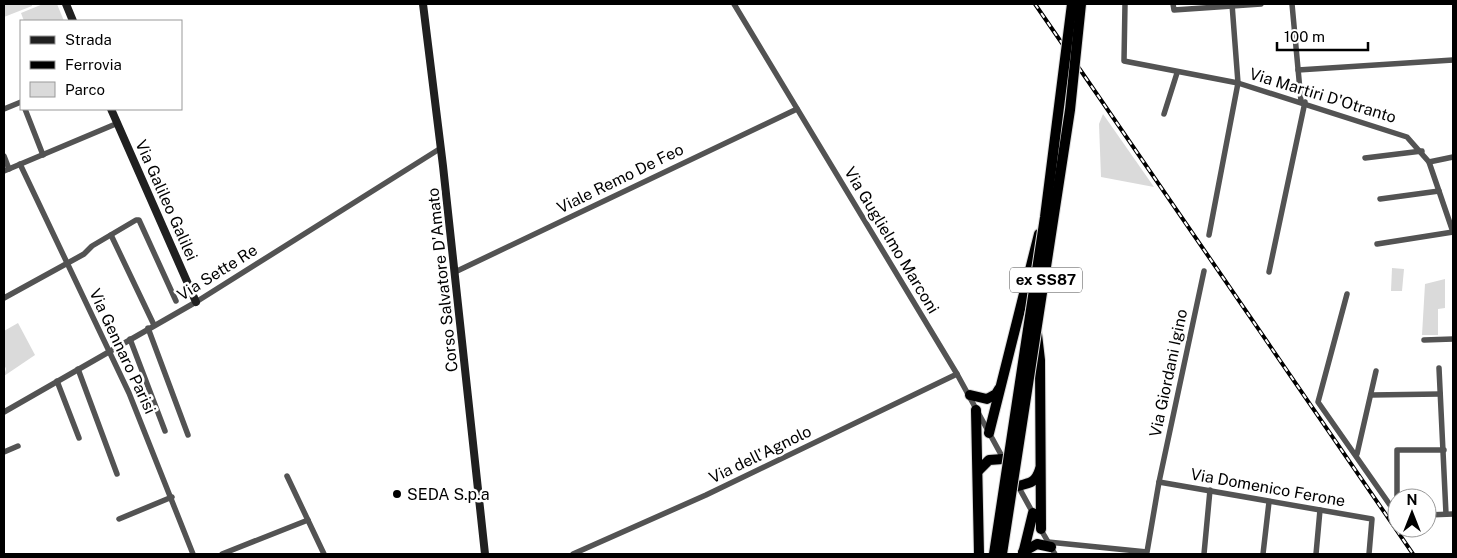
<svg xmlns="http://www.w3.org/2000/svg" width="1457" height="558" font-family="'Public Sans',sans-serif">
<rect width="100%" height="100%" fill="#fff"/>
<g fill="#dadada">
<path d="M 4,4 L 32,4 L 32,6 L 4,17 Z"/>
<path d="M 43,4 L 57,4 L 64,21 L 24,21 L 21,13 Z"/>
<path d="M 1103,114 L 1154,187 L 1101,177 L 1099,124 Z"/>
<path d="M 1392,268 L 1404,269 L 1402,291 L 1391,291 Z"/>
<path d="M 1445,279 L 1445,308 L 1438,309 L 1438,335 L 1422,335 L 1425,284 Z"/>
<path d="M 18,323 L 35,355 L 4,376 L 6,369 L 4,364 L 4,331 Z"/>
</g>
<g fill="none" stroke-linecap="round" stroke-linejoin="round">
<defs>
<g id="highway">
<path d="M 1037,334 L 1040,360 L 1041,529"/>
<path d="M 970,395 L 987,399 L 996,394 L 999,389"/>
<path d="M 976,410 L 979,554"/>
<path d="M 989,433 L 1039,234"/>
<path d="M 978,471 L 989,460 L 1003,459"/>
<path d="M 1018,486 C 1031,483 1036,482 1040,469"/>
<path d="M 1023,552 L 1037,544 L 1051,547"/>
<path d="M 1023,554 L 1033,513"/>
</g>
</defs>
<use href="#highway" stroke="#dbdbdb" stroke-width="12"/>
<g stroke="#535353" stroke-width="5.5">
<path d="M 734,4 L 957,374 L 1004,460"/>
<path d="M 1125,4 L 1124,61 L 1238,83 L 1407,137 L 1429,162 L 1453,232"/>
<path d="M 1173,4 L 1174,10 L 1261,4"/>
<path d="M 1292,4 L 1301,101"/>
<path d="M 1298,70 L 1453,60"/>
<path d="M 4,109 L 21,102"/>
<path d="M 25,109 L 43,155"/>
<path d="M 1164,114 L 1177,73"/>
<path d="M 4,156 L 9,169"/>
<path d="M 1365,158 L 1422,151"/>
<path d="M 1429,162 L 1453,157"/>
<path d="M 20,164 L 129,393 L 193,554"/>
<path d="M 4,171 L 118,123"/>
<path d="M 1380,199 L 1439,191"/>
<path d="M 111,235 L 154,325"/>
<path d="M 1209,235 L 1238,83 L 1232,4"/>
<path d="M 1377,244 L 1453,232"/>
<path d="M 455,272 L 797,109"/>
<path d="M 1269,272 L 1305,102"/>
<path d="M 1347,294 L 1318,402 L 1397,515"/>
<path d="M 4,298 L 84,254 L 92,246 L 136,220 L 139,220 L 176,301"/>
<path d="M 148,328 L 188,435"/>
<path d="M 130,339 L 165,431"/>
<path d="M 1424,340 L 1453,339"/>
<path d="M 1439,368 L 1446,514"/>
<path d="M 78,369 L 117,474"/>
<path d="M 57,381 L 79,438"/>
<path d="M 1371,395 L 1440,394"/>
<path d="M 4,412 L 196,302 L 441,148"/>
<path d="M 4,452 L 18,446"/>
<path d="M 1357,454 L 1376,371"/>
<path d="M 287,476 L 324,554"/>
<path d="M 1159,482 L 1372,519 L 1369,554"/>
<path d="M 1017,484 L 1034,515"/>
<path d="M 1397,498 L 1397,450 L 1444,450"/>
<path d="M 1427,515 L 1453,514"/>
<path d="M 119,519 L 172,497"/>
<path d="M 1040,528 L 1055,554"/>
<path d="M 1048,542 L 1147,552 L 1159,482 L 1204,271"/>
<path d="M 222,554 L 308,520"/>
<path d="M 573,554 L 706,495 L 957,374"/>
<path d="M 1204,554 L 1210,490"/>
<path d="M 1263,554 L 1269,502"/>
<path d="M 1316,554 L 1320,510"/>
</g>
<g stroke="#202020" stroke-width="8">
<path d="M 66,4 L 73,21"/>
<path d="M 423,4 L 443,166 L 485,554"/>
<path d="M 111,109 L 196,302"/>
</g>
<use href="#highway" stroke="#000" stroke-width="10"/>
<defs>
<path id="rail" d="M 1035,4 L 1413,554"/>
</defs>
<use href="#rail" stroke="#000" stroke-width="4"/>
<use href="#rail" stroke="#fff" stroke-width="2" stroke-dasharray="5.5" stroke-linecap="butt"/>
<defs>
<g id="highway-bridge">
<path d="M 994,554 L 1045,217 L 1072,4"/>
<path d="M 1002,554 L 1070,110 L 1081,4"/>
</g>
</defs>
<use href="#highway-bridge" stroke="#dbdbdb" stroke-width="12" stroke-linecap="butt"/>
<use href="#highway-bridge" stroke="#000" stroke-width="10"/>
</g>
<circle fill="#000" stroke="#fff" stroke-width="2" cx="397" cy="494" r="5"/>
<g text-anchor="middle" stroke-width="5" stroke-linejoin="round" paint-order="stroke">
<rect fill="#fff" stroke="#4c4c4c" stroke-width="1" x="1010" y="267.5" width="72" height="25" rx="4"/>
<g font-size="15" font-weight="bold" fill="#000">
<text x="1046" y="285">ex SS87</text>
</g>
<g font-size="16" fill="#000" stroke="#fff">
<text transform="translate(1323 95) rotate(17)" y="6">Via Martiri D'Otranto</text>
<text transform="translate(620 178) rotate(-26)" y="6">Viale Remo De Feo</text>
<text transform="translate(167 200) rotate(66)" y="6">Via Galileo Galilei</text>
<text transform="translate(892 240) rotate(59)" y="6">Via Guglielmo Marconi</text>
<text transform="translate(217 272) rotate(-32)" y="6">Via Sette Re</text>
<text transform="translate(442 280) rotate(-96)" y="6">Corso Salvatore D'Amato</text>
<text transform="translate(123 351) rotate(65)" y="6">Via Gennaro Parisi</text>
<text transform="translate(1168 373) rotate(-78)" y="6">Via Giordani Igino</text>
<text transform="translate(760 454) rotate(-26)" y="6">Via dell'Agnolo</text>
<text transform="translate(1268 487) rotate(10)" y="6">Via Domenico Ferone</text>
</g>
<g font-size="16" fill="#000" stroke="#fff" text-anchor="start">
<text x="407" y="500">SEDA S.p.a</text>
</g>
</g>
<rect width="1457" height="558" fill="none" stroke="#000000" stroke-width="10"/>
<rect x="20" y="20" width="162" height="90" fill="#ffffff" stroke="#999999"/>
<rect x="30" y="36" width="25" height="8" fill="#202020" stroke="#999999"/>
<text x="65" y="45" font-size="15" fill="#000000">Strada</text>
<rect x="30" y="61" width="25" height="8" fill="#000000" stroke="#999999"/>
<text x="65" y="70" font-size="15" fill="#000000">Ferrovia</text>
<rect x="30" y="82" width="25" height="15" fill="#dadada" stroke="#999999"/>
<text x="65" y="95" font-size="15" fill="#000000">Parco</text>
<g transform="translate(1412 513)"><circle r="24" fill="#ffffff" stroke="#999999"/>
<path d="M0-4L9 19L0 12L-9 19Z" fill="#000000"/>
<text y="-8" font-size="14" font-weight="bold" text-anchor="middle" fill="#000000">N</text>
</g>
<path d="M1277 42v8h91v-8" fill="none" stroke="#000000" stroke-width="2.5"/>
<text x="1284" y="42" font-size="15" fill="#000000" stroke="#ffffff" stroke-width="4" paint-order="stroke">100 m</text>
</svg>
